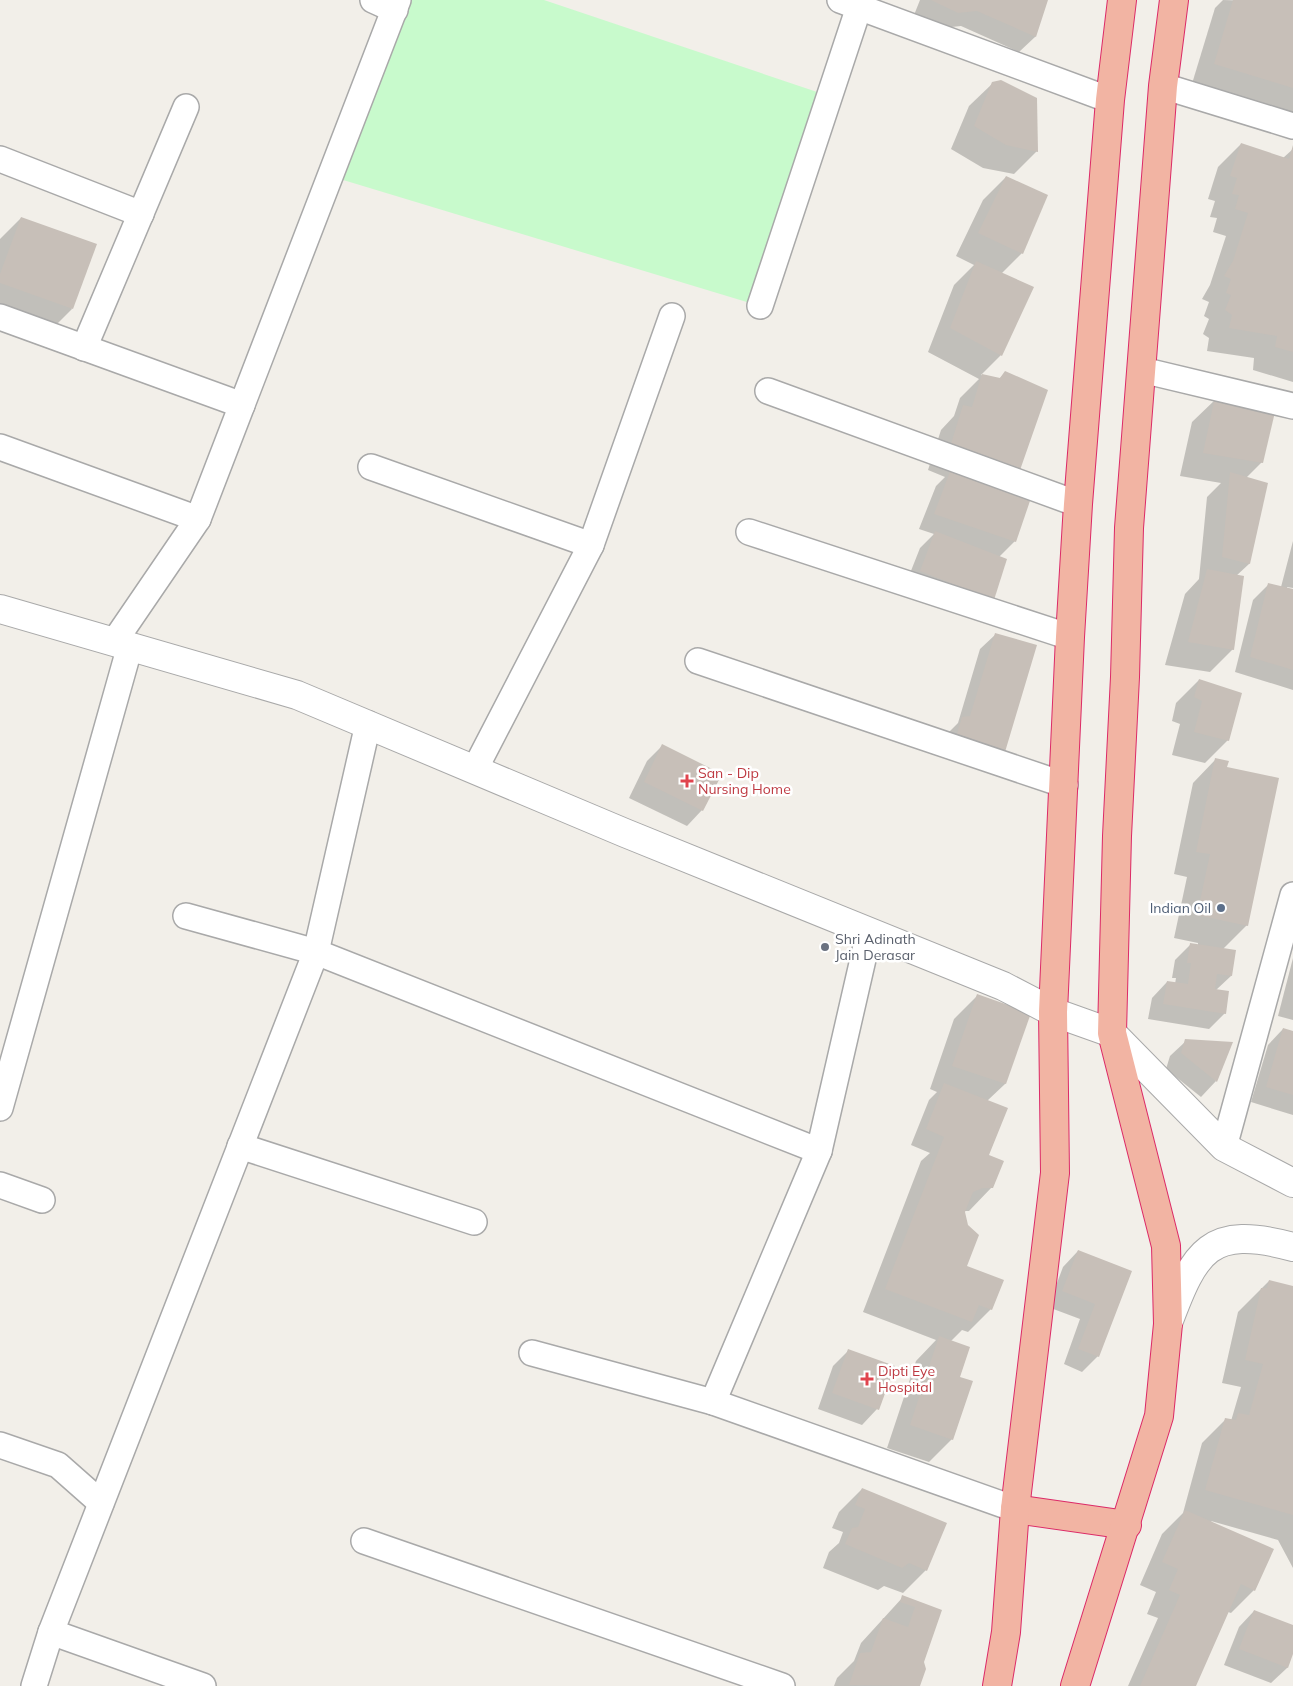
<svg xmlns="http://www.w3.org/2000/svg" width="1293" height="1686" font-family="Mulish,sans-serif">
<rect width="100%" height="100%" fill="#f2efe9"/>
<path fill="#c8facc" d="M 398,0 L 544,0 L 832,97 L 760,306 L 330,176 Z"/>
<g fill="#0003">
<path d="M 920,0 L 1046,0 L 1035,37 L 1019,52 L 961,26 L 942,28 L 914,15 Z"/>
<path d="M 1223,0 L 1293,2 L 1293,117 L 1191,87 L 1215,8 Z"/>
<path d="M 993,83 L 1037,151 L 1014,174 L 983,168 L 951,149 L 969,106 Z"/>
<path d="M 1241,144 L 1283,158 L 1293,149 L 1293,382 L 1253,370 L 1254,358 L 1207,351 L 1209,338 L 1203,334 L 1209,319 L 1204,316 L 1209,302 L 1202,299 L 1210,285 L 1226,236 L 1213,232 L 1217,218 L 1210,217 L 1215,201 L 1208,199 L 1218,167 Z"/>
<path d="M 1006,177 L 1022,253 L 1001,274 L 1001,355 L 981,375 L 999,379 L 1005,373 L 1018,472 L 1015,541 L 999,557 L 993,600 L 905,586 L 920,548 L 934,534 L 919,529 L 936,486 L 945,477 L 928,470 L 941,430 L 954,416 L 960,398 L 979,379 L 928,352 L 954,285 L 974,265 L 956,256 L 983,200 Z"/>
<path d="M 21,218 L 72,309 L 49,332 L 0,314 L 0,239 Z"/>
<path d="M 1216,399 L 1262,462 L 1246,478 L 1249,564 L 1236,576 L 1233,649 L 1210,672 L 1165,665 L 1185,594 L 1199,579 L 1207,497 L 1221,483 L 1180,476 L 1192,422 Z"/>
<path d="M 1293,541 L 1293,588 L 1287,587 L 1287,589 L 1293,591 L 1293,690 L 1235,672 L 1253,600 L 1269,584 L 1281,587 Z"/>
<path d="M 996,634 L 988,767 L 947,734 L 958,723 L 980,649 Z"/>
<path d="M 1199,680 L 1228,740 L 1205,763 L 1172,755 L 1180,724 L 1172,721 L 1176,703 Z"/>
<path d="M 662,746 L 702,810 L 687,826 L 629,798 L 647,761 Z"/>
<path d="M 1216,759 L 1226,768 L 1247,925 L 1223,949 L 1231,976 L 1216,990 L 1225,1013 L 1209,1029 L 1148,1019 L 1152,998 L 1167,982 L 1175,984 L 1176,978 L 1172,978 L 1175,960 L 1191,944 L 1198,945 L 1198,943 L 1174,938 L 1187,877 L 1174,874 L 1193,783 Z"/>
<path d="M 1293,958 L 1293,1020 L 1278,1016 Z"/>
<path d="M 977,996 L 1030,1014 L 1005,1084 L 987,1101 L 988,1156 L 992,1187 L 969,1211 L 964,1211 L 965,1266 L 991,1309 L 968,1332 L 962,1330 L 951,1341 L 958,1377 L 952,1439 L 929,1462 L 887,1448 L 916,1361 L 936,1340 L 863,1312 L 921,1161 L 930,1153 L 911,1145 L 929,1100 L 937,1092 L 930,1089 L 954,1019 Z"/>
<path d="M 1283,1029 L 1293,1032 L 1293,1115 L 1251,1102 L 1268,1045 Z"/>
<path d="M 1186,1041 L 1216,1081 L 1201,1097 L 1166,1069 L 1170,1056 Z"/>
<path d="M 1078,1251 L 1130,1271 L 1098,1356 L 1082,1372 L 1064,1364 L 1080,1319 L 1048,1307 L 1063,1267 Z"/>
<path d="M 1269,1281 L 1293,1287 L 1293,1568 L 1278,1540 L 1211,1521 L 1254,1590 L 1231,1613 L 1228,1612 L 1195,1686 L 1128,1686 L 1158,1618 L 1147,1614 L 1156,1592 L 1140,1585 L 1162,1534 L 1183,1513 L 1202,1443 L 1225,1420 L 1231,1421 L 1241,1387 L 1222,1383 L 1238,1312 Z"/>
<path d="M 849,1350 L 877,1409 L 862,1425 L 818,1409 L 833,1366 Z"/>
<path d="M 862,1489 L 926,1570 L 903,1593 L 884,1586 L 878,1590 L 823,1568 L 829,1552 L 839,1543 L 843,1532 L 832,1528 L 839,1512 Z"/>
<path d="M 903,1597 L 940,1610 L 922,1662 L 925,1669 L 919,1686 L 834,1686 L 837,1678 L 854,1661 L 861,1643 Z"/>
<path d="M 1254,1611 L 1293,1626 L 1293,1651 L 1287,1668 L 1271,1683 L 1224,1665 L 1239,1627 Z"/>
</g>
<g fill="#c7bfb8">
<path d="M 931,0 L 1048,0 L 1036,37 L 977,11 L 958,13 Z"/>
<path d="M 1233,0 L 1293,0 L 1293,88 L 1214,64 Z"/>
<path d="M 1001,80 L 1037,98 L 1038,152 L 1006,145 L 974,126 L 992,82 Z"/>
<path d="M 1241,143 L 1289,159 L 1293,145 L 1293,352 L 1275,347 L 1277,336 L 1229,328 L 1232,315 L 1225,310 L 1231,295 L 1226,293 L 1231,279 L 1224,276 L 1233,261 L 1248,213 L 1235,209 L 1239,195 L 1232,194 L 1237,178 L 1230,176 Z"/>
<path d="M 1006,176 L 1048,195 L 1023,254 L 978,233 Z"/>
<path d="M 21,217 L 97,244 L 73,309 L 0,283 L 0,274 Z"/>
<path d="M 976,261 L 1034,287 L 1002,356 L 950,328 Z"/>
<path d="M 1005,371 L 1048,390 L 1019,473 L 950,447 L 963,405 L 972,407 L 982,374 L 1000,378 Z"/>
<path d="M 1215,397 L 1275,412 L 1263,463 L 1203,453 Z"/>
<path d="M 951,469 L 1032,495 L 1016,542 L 934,514 Z"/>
<path d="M 1230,472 L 1268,483 L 1250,564 L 1222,557 Z"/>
<path d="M 935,531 L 1007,559 L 994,600 L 920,571 Z"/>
<path d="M 1207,569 L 1244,576 L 1234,650 L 1188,642 Z"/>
<path d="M 1268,583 L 1293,589 L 1293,670 L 1250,657 Z"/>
<path d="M 995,633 L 1037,645 L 1005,752 L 956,737 L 962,717 L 970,716 Z"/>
<path d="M 1199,679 L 1242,693 L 1229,741 L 1194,732 L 1202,701 L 1194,697 Z"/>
<path d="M 662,744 L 722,774 L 703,811 L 644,782 Z"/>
<path d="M 1215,758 L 1229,761 L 1227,767 L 1279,778 L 1248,926 L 1197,915 L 1210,854 L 1196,852 Z"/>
<path d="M 1190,943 L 1236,950 L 1232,976 L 1217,974 L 1215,989 L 1229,991 L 1226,1014 L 1163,1004 L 1167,981 L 1188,984 L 1191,963 L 1187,963 Z"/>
<path d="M 977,994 L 1031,1013 L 1006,1084 L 952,1066 Z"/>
<path d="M 1283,1028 L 1293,1031 L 1293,1095 L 1266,1087 Z"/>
<path d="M 1185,1039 L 1233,1042 L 1217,1082 L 1181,1053 Z"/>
<path d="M 944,1083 L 1008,1108 L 989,1155 L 1004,1161 L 993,1188 L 983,1188 L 973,1192 L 965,1212 L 968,1225 L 979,1235 L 967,1266 L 1004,1280 L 992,1310 L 979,1305 L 972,1322 L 885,1289 L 944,1137 L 926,1129 Z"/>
<path d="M 1078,1250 L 1132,1271 L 1099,1357 L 1078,1349 L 1095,1304 L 1062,1291 Z"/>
<path d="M 1269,1280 L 1293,1286 L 1293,1515 L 1205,1490 L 1225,1418 L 1236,1420 L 1238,1413 L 1249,1415 L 1263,1364 L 1245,1360 L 1261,1288 L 1267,1288 Z"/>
<path d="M 939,1336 L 970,1347 L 960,1377 L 973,1381 L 953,1440 L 910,1425 Z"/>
<path d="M 848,1349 L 895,1366 L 879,1410 L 832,1393 Z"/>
<path d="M 862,1488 L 947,1523 L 927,1571 L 909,1563 L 902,1568 L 845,1544 L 852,1528 L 858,1527 L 865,1509 L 855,1505 Z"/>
<path d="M 1185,1510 L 1274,1549 L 1255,1591 L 1241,1584 L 1196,1686 L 1140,1686 L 1180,1595 L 1169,1590 L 1178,1569 L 1162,1562 Z"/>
<path d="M 902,1595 L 942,1610 L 924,1662 L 926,1669 L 920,1686 L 849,1685 L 860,1653 L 871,1652 L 883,1618 L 908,1627 L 915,1607 L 900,1602 Z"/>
<path d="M 1254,1610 L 1293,1625 L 1293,1654 L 1288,1668 L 1239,1649 Z"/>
</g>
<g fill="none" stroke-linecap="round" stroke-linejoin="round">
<defs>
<g id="minor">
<path d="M 373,0 L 395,10"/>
<path d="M 840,0 L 1110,100"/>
<path d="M 1163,86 L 1293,126"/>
<path d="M 0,159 L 141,214"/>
<path d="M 760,306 L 859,7"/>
<path d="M 0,317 L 242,405"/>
<path d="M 84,348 L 186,107"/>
<path d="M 1142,370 L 1293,406"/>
<path d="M 768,391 L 1078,504"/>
<path d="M 0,447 L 198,519"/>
<path d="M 371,467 L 591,545"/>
<path d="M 749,532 L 1070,637"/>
<path d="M 114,642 L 198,519 L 398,0"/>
<path d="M 698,661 L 1065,785"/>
<path d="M 475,769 L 591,545 L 672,316"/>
<path d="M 186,916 L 316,952 L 819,1151"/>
<path d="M 0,1108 L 130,646"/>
<path d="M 240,1146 L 474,1222"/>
<path d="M 1224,1147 L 1293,895"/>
<path d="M 0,1185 L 42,1200"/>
<path d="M 532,1353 L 713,1402 L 1015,1509"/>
<path d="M 713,1402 L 819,1151 L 869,933"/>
<path d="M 0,1445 L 58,1465 L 101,1503"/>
<path d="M 364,1541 L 782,1686"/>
<path d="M 51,1632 L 203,1686"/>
<path d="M 34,1686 L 51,1632 L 316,952 L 368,724"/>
</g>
<g id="tertiary">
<path d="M 0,609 L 297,695 L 625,833 L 1003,986 L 1053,1012 L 1112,1033 L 1224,1147 L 1293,1183"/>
<path d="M 1168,1323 C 1195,1251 1209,1224 1293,1247"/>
</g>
<g id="trunk">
<path d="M 1015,1509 L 1127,1525"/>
<path d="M 997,1686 L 1006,1632 L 1015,1509 L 1055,1173 L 1053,1012 L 1070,637 L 1078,504 L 1110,100 L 1122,0"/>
<path d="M 1075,1686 L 1159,1416 L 1168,1324 L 1166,1246 L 1112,1033 L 1117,836 L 1125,677 L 1129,528 L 1163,86 L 1174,0"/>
</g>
</defs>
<use href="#minor" stroke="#a9a9a9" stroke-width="28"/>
<use href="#tertiary" stroke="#a9a9a9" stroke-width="30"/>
<use href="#trunk" stroke="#dc2a67" stroke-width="30"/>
<use href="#minor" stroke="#fff" stroke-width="25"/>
<use href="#tertiary" stroke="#fff" stroke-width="28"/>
<use href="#trunk" stroke="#f2b4a3" stroke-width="28"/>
</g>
<g fill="#e0444e" stroke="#fff" stroke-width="2">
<path d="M684.5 773.5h5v5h5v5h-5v5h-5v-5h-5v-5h5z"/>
<path d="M864.5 1371.5h5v5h5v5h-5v5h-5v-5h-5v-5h5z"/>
</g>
<circle fill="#5c6f8a" stroke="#fff" stroke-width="2" cx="1221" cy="908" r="5"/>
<circle fill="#6b7280" stroke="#fff" stroke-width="2" cx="825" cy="947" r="5"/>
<g text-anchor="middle" stroke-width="5" stroke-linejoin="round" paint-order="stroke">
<g font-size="14" fill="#be3a42" stroke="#fff" text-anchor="start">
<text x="698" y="778">San - Dip<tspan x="698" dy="16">Nursing Home</tspan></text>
<text x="878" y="1376">Dipti Eye<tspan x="878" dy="16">Hospital</tspan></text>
</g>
<g font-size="14" fill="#4e5e75" stroke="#fff" text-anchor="end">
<text x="1211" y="913">Indian Oil</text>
</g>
<g font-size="14" fill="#5b616d" stroke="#fff" text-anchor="start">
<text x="835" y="944">Shri Adinath<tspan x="835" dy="16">Jain Derasar</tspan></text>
</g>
</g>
</svg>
